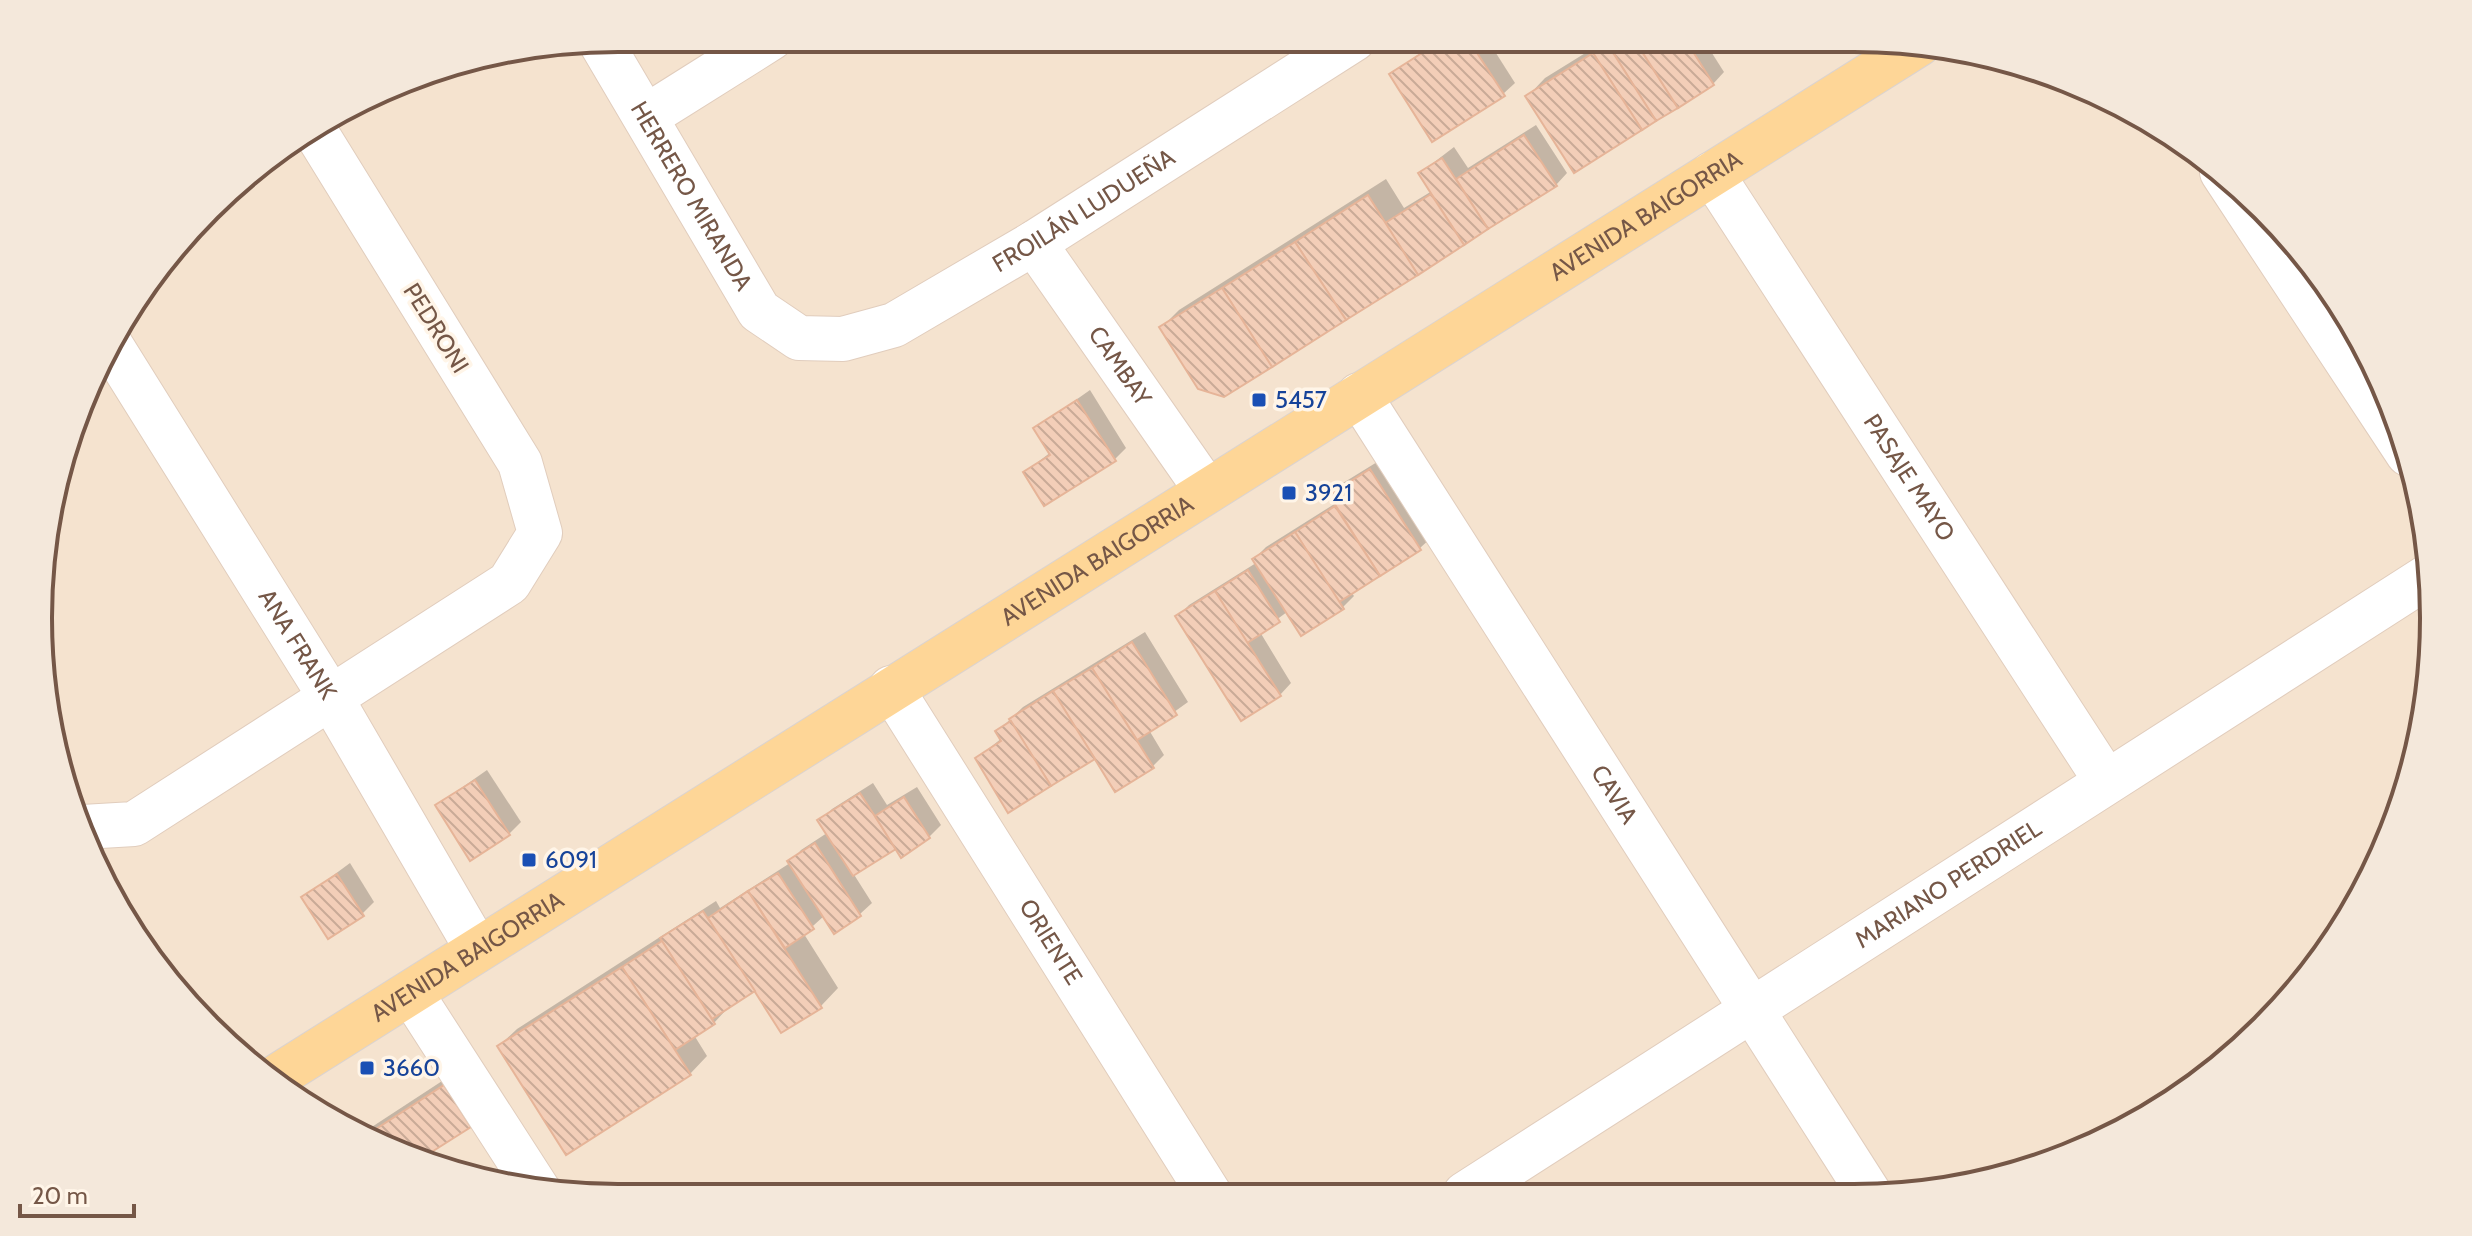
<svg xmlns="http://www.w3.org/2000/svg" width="2472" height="1236" font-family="Cabin,sans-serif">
<defs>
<pattern id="building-back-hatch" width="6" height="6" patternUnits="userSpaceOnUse" patternTransform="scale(2)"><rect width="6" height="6" fill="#f3ceb8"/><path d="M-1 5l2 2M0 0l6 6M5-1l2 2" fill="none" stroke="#c9aa97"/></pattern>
</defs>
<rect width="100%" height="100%" fill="#fdf2e1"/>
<path fill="#f5e3cf" d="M 618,38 L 1891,39 L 2004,58 L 2110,98 L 2207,158 L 2290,235 L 2356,328 L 2403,431 L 2429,542 L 2433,655 L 2414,768 L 2374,874 L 2290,1000 L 2177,1100 L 2041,1167 L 1929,1193 L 581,1197 L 468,1178 L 362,1138 L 208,1028 L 98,874 L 43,693 L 49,504 L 116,328 L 182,236 L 265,158 L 431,69 Z"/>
<g fill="#0003">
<path d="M 1440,39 L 1487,39 L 1515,83 L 1503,94 L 1391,74 Z"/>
<path d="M 1608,39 L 1703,39 L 1724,72 L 1713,84 L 1528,96 L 1545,78 Z"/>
<path d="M 1536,125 L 1567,173 L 1556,185 L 1223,395 L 1161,328 L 1179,310 L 1386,179 L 1404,208 L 1432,191 L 1420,173 L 1454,147 L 1468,168 Z"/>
<path d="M 1090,390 L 1126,448 L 1114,460 L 1025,472 L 1051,452 L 1036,428 Z"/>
<path d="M 1382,459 L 1432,537 L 1420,548 L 1351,592 L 1354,596 L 1342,608 L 1287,612 L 1260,632 L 1291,683 L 1280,695 L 1178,616 L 1189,605 L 1256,563 L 1254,559 L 1266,547 L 1336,503 L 1331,495 L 1343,483 Z"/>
<path d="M 1145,632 L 1188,702 L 1149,730 L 1164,755 L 1152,767 L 1096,756 L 977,758 L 1002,738 L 998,731 L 1023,707 Z"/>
<path d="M 487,770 L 521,822 L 509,834 L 437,805 Z"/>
<path d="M 873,783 L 887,805 L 917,787 L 941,825 L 929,837 L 896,846 L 853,873 L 872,903 L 860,914 L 834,932 L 824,916 L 804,934 L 838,988 L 821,1006 L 782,1031 L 755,989 L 724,1008 L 725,1011 L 714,1023 L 694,1035 L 707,1056 L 690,1074 L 499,1046 L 517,1029 L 716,901 L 720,908 L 790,863 L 801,850 L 827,833 L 820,821 L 832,809 Z"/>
<path d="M 350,863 L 374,902 L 362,914 L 304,897 Z"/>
<path d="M 462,1068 L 470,1125 L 417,1159 L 358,1136 Z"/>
</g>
<g fill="url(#building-back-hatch)" stroke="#e6b498" stroke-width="2">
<path d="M 1444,39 L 1468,39 L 1505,96 L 1432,142 L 1389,74 Z"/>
<path d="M 1614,39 L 1634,39 L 1678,108 L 1656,121 L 1607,43 Z"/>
<path d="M 1634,39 L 1685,39 L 1714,85 L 1678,108 Z"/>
<path d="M 1607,43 L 1656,121 L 1642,130 L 1593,53 Z"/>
<path d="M 1593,53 L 1642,130 L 1574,173 L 1525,96 Z"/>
<path d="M 1524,135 L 1557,186 L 1488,229 L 1456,179 Z"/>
<path d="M 1442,158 L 1488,229 L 1464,245 L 1418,173 Z"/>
<path d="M 1431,194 L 1464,245 L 1418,275 L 1385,223 Z"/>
<path d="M 1368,195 L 1418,275 L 1346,320 L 1295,242 Z"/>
<path d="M 1295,242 L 1346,320 L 1272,367 L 1222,288 Z"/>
<path d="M 1222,288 L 1272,367 L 1224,397 L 1198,389 L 1159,327 Z"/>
<path d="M 1077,400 L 1116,461 L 1044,506 L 1023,472 L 1050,455 L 1033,428 Z"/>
<path d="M 1370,469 L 1421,550 L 1380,576 L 1329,495 Z"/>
<path d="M 1335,506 L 1380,576 L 1339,602 L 1295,532 Z"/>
<path d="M 1295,532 L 1344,609 L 1301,636 L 1252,559 Z"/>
<path d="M 1248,570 L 1280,622 L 1247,643 L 1215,591 Z"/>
<path d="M 1215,591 L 1281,696 L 1241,721 L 1175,616 Z"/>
<path d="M 1132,642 L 1177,715 L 1137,740 L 1092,668 Z"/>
<path d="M 1092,668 L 1154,768 L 1115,792 L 1053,691 Z"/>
<path d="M 1053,691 L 1095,759 L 1051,786 L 1009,719 Z"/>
<path d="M 1011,721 L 1051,786 L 1008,813 L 975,758 L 1001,741 L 995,731 Z"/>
<path d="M 475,780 L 510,835 L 470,861 L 435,805 Z"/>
<path d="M 860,793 L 896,849 L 853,876 L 817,820 Z"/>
<path d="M 904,797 L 930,838 L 901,858 L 875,816 Z"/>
<path d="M 815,843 L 861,916 L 834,934 L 787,861 Z"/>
<path d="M 778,873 L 814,929 L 785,948 L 748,891 Z"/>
<path d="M 337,874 L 364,916 L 328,939 L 301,897 Z"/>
<path d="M 748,891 L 822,1008 L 781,1033 L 708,918 Z"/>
<path d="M 703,911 L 755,991 L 712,1019 L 660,938 Z"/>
<path d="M 662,941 L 715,1024 L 675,1050 L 622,967 Z"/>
<path d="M 622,967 L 691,1075 L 566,1155 L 497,1046 Z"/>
<path d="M 444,1085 L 471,1127 L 419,1160 L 362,1138 Z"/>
</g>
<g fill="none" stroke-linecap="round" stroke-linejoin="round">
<defs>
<g id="minor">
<path id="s1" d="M 600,41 L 759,311 L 799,338 L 843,339 L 894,325 L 1034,243 L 1354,39"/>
<path d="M 647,116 L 771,38"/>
<path d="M 2222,172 L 2408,454"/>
<path id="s2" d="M 1712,174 L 2106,781"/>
<path id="s3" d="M 1034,243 L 1207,491"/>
<path id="s4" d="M 110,344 L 331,698 L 477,949"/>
<path id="s5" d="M 1359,395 L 1869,1193"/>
<path id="s6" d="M 891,688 L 1210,1195"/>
<path d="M 83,827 L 134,824 L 509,583 L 540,533 L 520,463 L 315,131"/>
<path d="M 411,993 L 538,1190"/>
<path id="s7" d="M 1465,1194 L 2430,575"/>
</g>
<g id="major">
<path id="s8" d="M 276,1077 L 1919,44"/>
</g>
</defs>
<use href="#minor" stroke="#e1cdbd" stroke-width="46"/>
<use href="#major" stroke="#dbd3cf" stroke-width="46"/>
<use href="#minor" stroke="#fff" stroke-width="44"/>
<use href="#major" stroke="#fed697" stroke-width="44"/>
</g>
<g fill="#1a4fb4" stroke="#fff5e8" stroke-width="3">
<rect x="1251" y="392" width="16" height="16" rx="4"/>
<rect x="1281" y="485" width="16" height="16" rx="4"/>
<rect x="521" y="852" width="16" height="16" rx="4"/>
<rect x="359" y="1060" width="16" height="16" rx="4"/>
</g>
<g text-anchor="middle" stroke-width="7" stroke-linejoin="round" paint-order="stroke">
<g font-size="24" fill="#755747" stroke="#fff5e8">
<text dy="8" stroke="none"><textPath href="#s1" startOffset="180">HERRERO MIRANDA</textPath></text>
<text dy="8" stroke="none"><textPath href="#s1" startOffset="680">FROILÁN LUDUEÑA</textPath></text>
<text dy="8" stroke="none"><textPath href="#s8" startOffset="1618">AVENIDA BAIGORRIA</textPath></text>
<text transform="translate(436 328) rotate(58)" y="8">PEDRONI</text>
<text dy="8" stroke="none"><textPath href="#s3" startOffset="150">CAMBAY</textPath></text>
<text dy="8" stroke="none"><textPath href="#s2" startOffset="362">PASAJE MAYO</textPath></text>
<text dy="8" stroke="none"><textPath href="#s8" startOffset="970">AVENIDA BAIGORRIA</textPath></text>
<text dy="8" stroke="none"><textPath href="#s4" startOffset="354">ANA FRANK</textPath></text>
<text dy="8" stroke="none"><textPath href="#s5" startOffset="474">CAVIA</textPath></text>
<text dy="8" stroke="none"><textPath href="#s7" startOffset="574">MARIANO PERDRIEL</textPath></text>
<text dy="8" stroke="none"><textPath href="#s6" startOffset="300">ORIENTE</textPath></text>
<text dy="8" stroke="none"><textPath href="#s8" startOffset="226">AVENIDA BAIGORRIA</textPath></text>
</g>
<g font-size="24" fill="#164399" stroke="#fff5e8" text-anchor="start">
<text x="1275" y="408">5457</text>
<text x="1305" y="501">3921</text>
<text x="545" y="868">6091</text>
<text x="383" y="1076">3660</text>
</g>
</g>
<path d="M0 0H2472V1236H0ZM618 52H1854A566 566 0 0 1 2420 618V618A566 566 0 0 1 1854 1184H618A566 566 0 0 1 52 618V618A566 566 0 0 1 618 52Z" fill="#f4e8db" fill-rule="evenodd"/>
<path fill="none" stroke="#755747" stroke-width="4" d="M618 52H1854A566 566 0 0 1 2420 618V618A566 566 0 0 1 1854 1184H618A566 566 0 0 1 52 618V618A566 566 0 0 1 618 52Z"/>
<path d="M20 1204v12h114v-12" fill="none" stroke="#755747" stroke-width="4"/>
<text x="32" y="1204" font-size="24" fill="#755747" stroke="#fff5e8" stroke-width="6" paint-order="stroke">20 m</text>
</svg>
